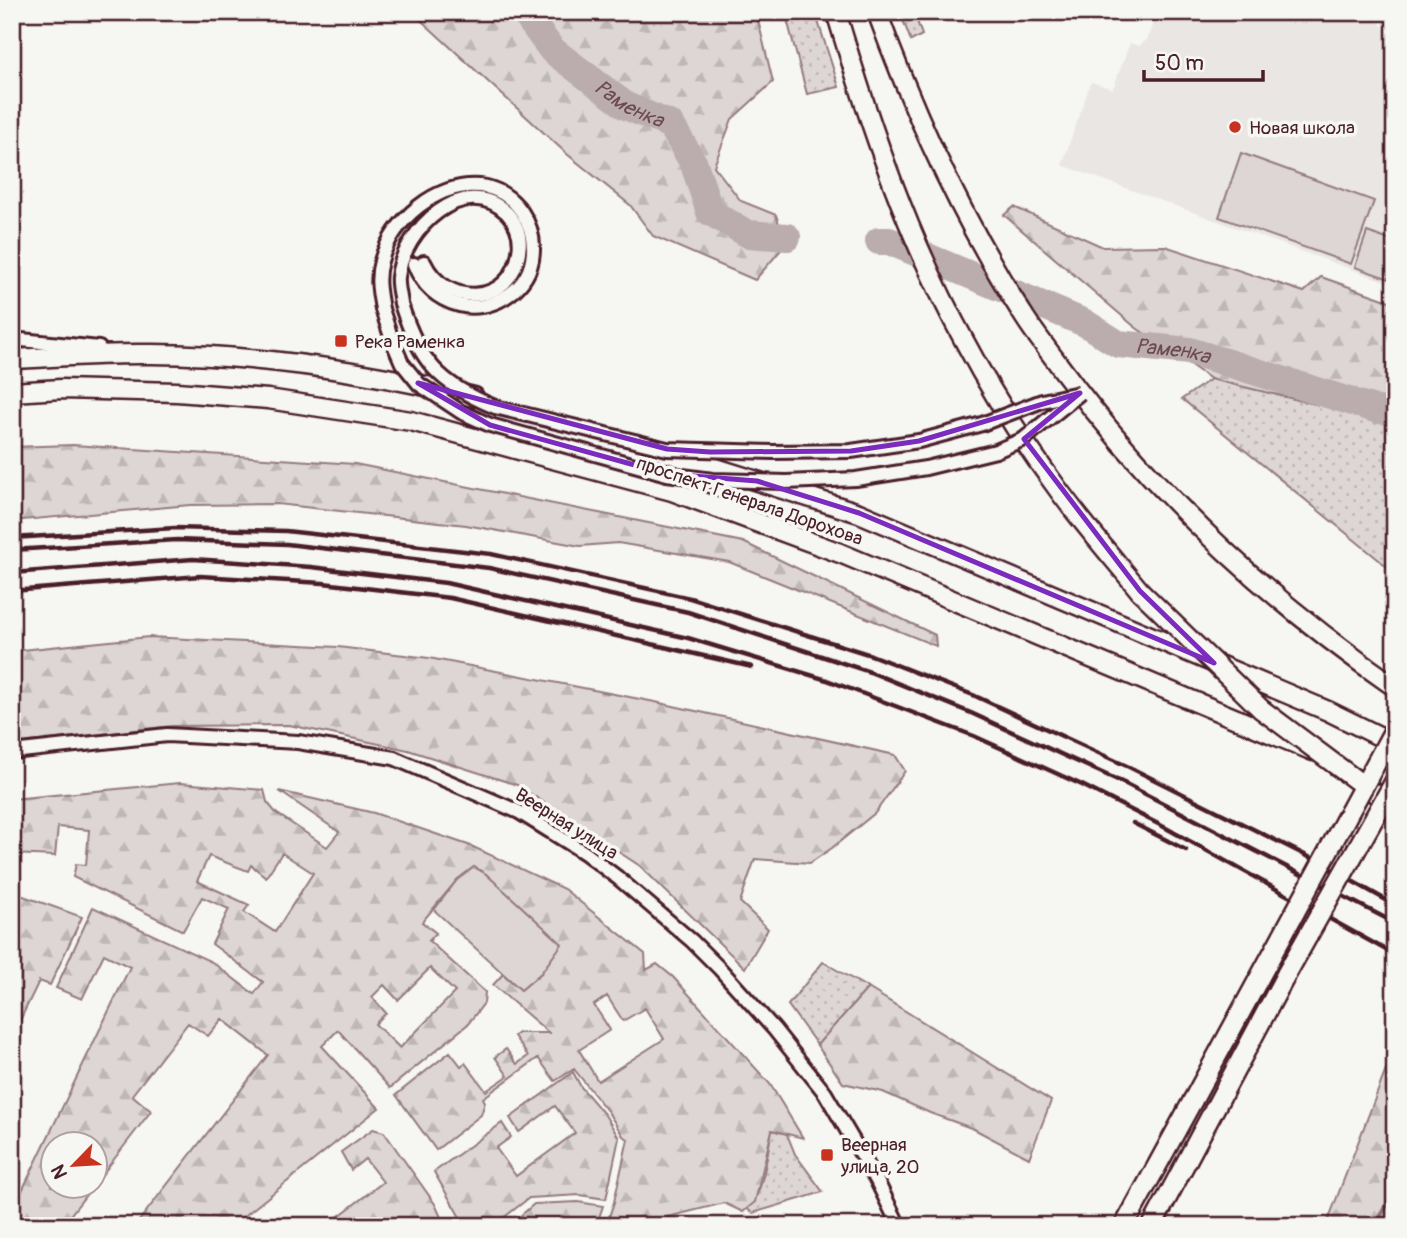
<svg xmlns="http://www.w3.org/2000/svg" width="1407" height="1238" font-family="Pangolin,sans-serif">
<defs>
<pattern id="green-dots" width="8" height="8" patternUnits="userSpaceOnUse" patternTransform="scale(1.75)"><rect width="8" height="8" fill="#ddd6d5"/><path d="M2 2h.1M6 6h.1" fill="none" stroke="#bfb7b7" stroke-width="1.8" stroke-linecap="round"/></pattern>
<pattern id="forest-firs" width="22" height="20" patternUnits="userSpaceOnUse" patternTransform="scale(1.75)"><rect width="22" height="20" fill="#ddd6d5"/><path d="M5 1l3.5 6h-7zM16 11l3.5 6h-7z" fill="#bfb7b7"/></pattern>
</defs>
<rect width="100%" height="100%" fill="#f6f6f2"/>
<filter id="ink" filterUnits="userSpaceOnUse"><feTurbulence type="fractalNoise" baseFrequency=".0143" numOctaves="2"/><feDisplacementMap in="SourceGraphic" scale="14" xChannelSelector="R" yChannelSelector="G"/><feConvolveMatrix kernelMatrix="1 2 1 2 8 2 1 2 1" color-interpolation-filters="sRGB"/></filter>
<g filter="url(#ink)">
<path fill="#e9e6e3" d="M 1157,12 L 1368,12 L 1395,38 L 1395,285 L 1062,165 L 1091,82 L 1113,89 L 1130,43 L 1139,46 L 1147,40 Z"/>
<g fill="url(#green-dots)" stroke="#947a80" stroke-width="2">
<path d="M 785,12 L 815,12 L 839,87 L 807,94 Z"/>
<path d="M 900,12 L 919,12 L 918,24 L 922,35 L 911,41 Z"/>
<path d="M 1211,379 L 1395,423 L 1395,573 L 1182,399 Z"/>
<path d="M 823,962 L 868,988 L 817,1045 L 788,1005 Z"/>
<path d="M 772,1130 L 787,1134 L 795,1154 L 823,1192 L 753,1213 L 747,1209 C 764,1195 767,1152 772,1130 Z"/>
</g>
<g fill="url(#forest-firs)" stroke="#947a80" stroke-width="2" fill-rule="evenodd">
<path d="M 412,12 L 756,12 L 773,82 L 732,119 L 714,166 L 741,201 L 776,215 L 786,244 L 755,280 L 653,236 L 630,205 L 567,154 Z"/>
<path d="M 1014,207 L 1103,247 L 1165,246 L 1304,292 L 1321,277 L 1395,303 L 1395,423 L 1211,379 L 1135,327 L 1004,215 Z"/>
<path d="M 73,445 L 355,464 L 743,542 L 935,635 L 936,646 L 729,562 L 618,543 L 580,546 L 466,525 L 277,504 L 190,505 L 12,521 L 12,447 Z"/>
<path d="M 149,637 L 338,647 L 429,658 L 655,702 L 895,755 L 905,771 L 875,813 L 832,848 L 810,863 L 755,859 L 740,902 L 768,929 L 745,968 L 640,866 L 517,785 L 408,750 L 289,725 L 172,726 L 12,744 L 12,651 Z"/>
<path d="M 180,783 L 264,790 L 267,802 L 276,813 L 327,847 L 339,832 L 279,791 L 374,813 L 471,846 L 564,889 L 645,954 L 646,970 L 657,964 L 673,977 L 770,1084 L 803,1138 L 772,1130 L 755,1202 L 743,1212 L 724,1203 L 668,1217 L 670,1226 L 606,1226 L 614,1202 L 628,1139 L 623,1136 L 608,1112 L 574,1069 L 555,1081 L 538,1058 L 483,1098 L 485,1102 L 481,1115 L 436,1150 L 396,1095 L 450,1052 L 461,1066 L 465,1063 L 486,1091 L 508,1076 L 495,1057 L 506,1049 L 517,1064 L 528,1056 L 514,1036 L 518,1033 L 549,1033 L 493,985 L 503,974 L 521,990 L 541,973 L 561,944 L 486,874 L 474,867 L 457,880 L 422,922 L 436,933 L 429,941 L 485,992 L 484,1003 L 468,1024 L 390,1088 L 338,1030 L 322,1046 L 379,1108 L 232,1226 L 135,1226 L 268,1055 L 222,1019 L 208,1036 L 188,1023 L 132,1095 L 151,1111 L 95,1184 L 94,1144 L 52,1144 L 52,1186 L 93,1186 L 65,1222 L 69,1226 L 12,1226 L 12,1192 L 20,1195 L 130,967 L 104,954 L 82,999 L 56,988 L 93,907 L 212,962 L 254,994 L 263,982 L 212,944 L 229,909 L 202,897 L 183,931 L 73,877 L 76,864 L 86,865 L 89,830 L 58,827 L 55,856 L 12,854 L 12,799 ZM 282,853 L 313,873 L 275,932 L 244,912 L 249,905 L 197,881 L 209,856 L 248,871 L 251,865 L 266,877 ZM 430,968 L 455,992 L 400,1048 L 375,1024 L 386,1013 L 372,997 L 384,985 L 398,1000 ZM 607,996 L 623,1021 L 645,1008 L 664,1039 L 598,1081 L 579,1050 L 610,1030 L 594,1005 Z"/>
<path d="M 12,892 L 82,917 L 50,985 L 39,981 L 12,1037 Z"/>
<path d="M 868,988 L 1051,1101 L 1029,1158 L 974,1129 L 930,1113 L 883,1092 L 843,1083 L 817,1045 Z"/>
<path d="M 1395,1052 L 1395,1226 L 1326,1226 L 1389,1062 Z"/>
<path d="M 573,1072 L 581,1087 L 605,1115 L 619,1138 L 606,1199 L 580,1195 L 529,1198 L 493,1226 L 465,1226 L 434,1172 L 502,1123 L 511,1137 L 496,1148 L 516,1176 L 575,1133 L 555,1106 L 519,1132 L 510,1118 Z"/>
<path d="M 373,1129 L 384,1132 L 435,1204 L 445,1226 L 326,1226 L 383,1182 L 365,1159 L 351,1170 L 341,1152 Z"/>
<path d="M 578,1202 L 603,1206 L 596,1226 L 509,1226 L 534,1204 Z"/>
</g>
<g fill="#ddd6d5" stroke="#947a80" stroke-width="2">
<path d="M 1241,153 L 1374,201 L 1351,264 L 1219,217 Z"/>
<path d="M 1367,232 L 1395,242 L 1395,281 L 1355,267 Z"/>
<path d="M 474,867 L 486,874 L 562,944 L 541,973 L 521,990 L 434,910 L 457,880 Z"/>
</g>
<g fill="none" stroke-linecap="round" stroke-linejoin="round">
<path stroke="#8e747a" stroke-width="4.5" d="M 1374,1226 L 1395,1192"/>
<g stroke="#bbadae" stroke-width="28">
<path id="s1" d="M 524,12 L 552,50 L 626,106 L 671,125 L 694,164 L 710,212 L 748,234 L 787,237"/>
<path id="s2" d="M 879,241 L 889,241 L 1085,323 L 1118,344 L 1190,351 L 1378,410 L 1395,411"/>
</g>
<defs>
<g id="street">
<path d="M 401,304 C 400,295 397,285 398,277 C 403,230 464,171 507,213 C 517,224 522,236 519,252 C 512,305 446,309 424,262"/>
<path d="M 382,309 C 379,292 376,278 381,261 C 392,220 437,182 480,186 C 515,190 538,225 532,260 C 526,292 489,313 459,305 C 437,299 422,285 414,264"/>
<path d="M 12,339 L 99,348"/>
<path d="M 12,752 L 167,735 L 298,742 L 394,758 L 519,812 L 585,853 L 618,878 L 692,941 L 720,969 L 774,1029 L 825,1093 L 877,1181 L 899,1226"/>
</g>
<g id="secondary">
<path d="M 836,12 C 870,126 908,239 966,344 C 993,395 1025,445 1060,492 C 1085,526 1113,558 1140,591"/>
<path d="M 877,12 C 915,116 962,219 1022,313 C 1034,333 1049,351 1062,369 C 1155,495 1266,598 1395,687"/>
<path d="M 12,359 C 58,357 105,353 151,354 C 260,355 368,371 474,397"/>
<path d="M 12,392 L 61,389 L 177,392 L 268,399 L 411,421 L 672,491 L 840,553 L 1313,751"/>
<path d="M 652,448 L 859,513 L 1328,711 L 1395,744"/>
<path d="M 1364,786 L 1395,806"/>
<path d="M 1124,1226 L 1193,1100"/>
<path d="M 1152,1226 L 1287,973"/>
</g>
</defs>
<use href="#street" stroke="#4a1f2b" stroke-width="18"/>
<use href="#secondary" stroke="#4a1f2b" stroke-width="23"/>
<use href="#street" stroke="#f6f6f2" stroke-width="12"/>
<use href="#secondary" stroke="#f6f6f2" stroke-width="18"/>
<g stroke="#4a1f2b" stroke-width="4.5">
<path d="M 12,538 L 175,528 L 286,531 L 491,554 L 690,598 L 871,655 L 973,695 L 1129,767 L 1309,857 L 1395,905"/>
<path d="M 12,550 L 177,540 L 287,544 L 489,568 L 688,612 L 870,672 L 971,713 L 1124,783 L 1395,923"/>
<path d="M 12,573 L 193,559 L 311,567 L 446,583 L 688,638 L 827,680 L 974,736 L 1082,785 L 1166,828 L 1395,955"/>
<path d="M 12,591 L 200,576 L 323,583 L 450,598 L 752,667"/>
<path d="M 1133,823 L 1186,850"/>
</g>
<defs>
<g id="street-bridge">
<path d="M 401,304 C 419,361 439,384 495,407 L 667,449 L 773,452 L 851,451 L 919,441 L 982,424 L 1042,401 L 1079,393"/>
<path d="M 382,309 L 392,340 L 402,363 L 419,384 L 461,412 L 490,425 L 667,474 L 713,480 L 786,482 L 856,479 L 926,468 L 996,451 L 1024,439 L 1080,393"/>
</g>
<g id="secondary-bridge">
<path d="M 1140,591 L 1261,709 L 1364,786"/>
<path d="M 1287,973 L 1395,781"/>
<path d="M 1193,1100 L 1395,728"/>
</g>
</defs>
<use href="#street-bridge" stroke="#4a1f2b" stroke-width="18" stroke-linecap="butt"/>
<use href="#secondary-bridge" stroke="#4a1f2b" stroke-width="23" stroke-linecap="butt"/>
<use href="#street-bridge" stroke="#f6f6f2" stroke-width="12"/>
<use href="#secondary-bridge" stroke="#f6f6f2" stroke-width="18"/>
</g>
</g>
<path fill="none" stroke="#7b2cbf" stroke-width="5" stroke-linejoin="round" d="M 418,383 L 667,449 L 710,452 L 851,451 L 919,441 L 1080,393 L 1024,439 L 1140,591 L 1214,663 L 859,513 L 757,481 L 667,474 L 490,425 Z"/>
<g fill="#c8321e" stroke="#f6f6f2" stroke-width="2.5">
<circle cx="1235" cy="127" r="7"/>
<rect x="334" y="334" width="14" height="14" rx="3.5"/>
<rect x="820" y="1148" width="14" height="14" rx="3.5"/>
</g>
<g text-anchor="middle" stroke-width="7" stroke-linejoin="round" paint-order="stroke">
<g font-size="19" fill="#4a1f2b" stroke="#f6f6f2" text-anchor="start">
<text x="1249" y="134">Новая школа</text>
<text x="355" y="348">Река Раменка</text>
<text x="841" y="1151">Веерная<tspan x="841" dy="22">улица, 20</tspan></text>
</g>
<g font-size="19" fill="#4a1f2b" stroke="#f6f6f2">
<text transform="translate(750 500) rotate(19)" y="7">проспект Генерала Дорохова</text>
<text transform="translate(567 823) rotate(32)" y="7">Веерная улица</text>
</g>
<g font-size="21" font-style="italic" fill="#6c4a52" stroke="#f6f6f2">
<text dy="7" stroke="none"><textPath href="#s1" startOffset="142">Раменка</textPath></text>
<text dy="7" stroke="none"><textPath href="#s2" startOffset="317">Раменка</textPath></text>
</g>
</g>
<rect width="1407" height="1238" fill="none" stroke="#f6f6f2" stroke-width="42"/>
<rect x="21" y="21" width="1365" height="1196" fill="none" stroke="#4a1f2b" stroke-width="2.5" filter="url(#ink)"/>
<g transform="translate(74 1165) rotate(245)"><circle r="33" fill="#f6f6f2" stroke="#b1a0a2" stroke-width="2"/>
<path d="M0-5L12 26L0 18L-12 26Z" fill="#c8321e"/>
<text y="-10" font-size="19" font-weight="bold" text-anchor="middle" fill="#4a1f2b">N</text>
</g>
<path d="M1144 70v10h119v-10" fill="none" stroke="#4a1f2b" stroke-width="3.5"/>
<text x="1155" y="70" font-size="21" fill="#4a1f2b" stroke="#f6f6f2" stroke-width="5" paint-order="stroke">50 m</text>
</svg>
